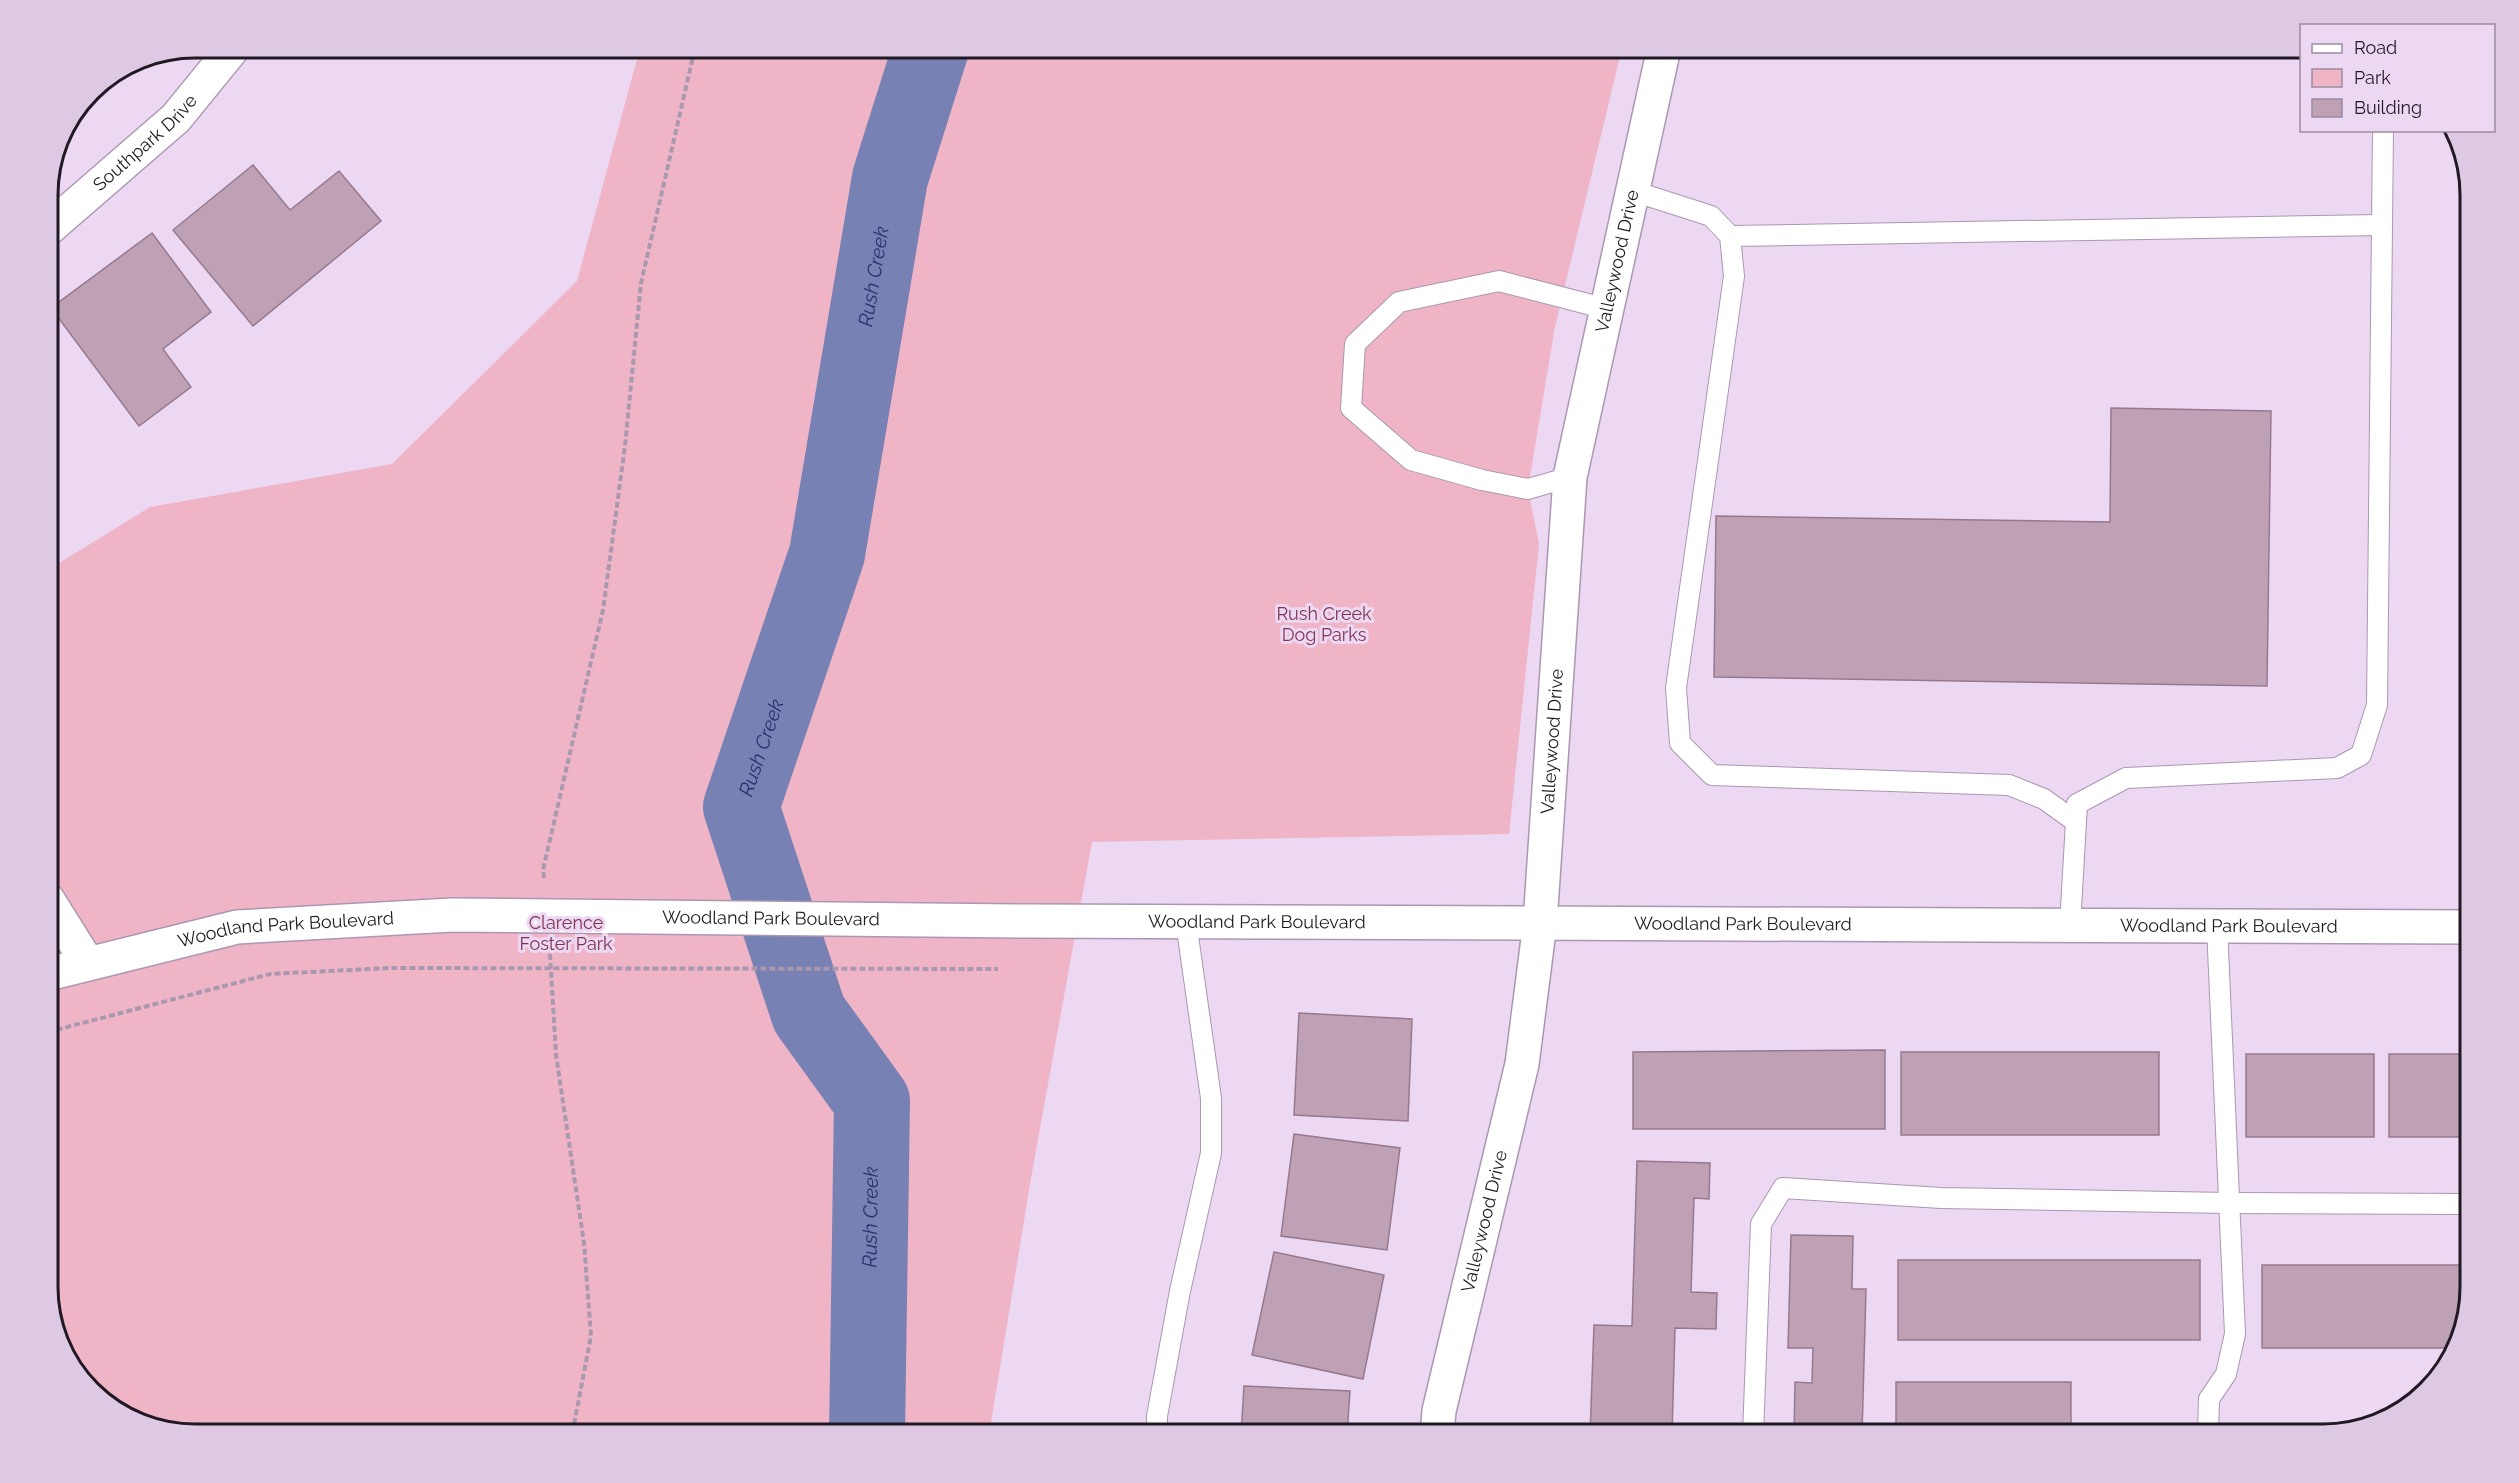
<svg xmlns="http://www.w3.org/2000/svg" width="2519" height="1483" font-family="Raleway,sans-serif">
<rect width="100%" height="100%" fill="#edd8f4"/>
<path fill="#efb5c7" d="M 640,48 L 1622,48 L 1555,327 L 1528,489 L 1539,544 L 1509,834 L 1092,842 L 1031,1178 L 989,1435 L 195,1435 L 121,1415 L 68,1362 L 48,1297 L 48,570 L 150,507 L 392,464 L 577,281 Z"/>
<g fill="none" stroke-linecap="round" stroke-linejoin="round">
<path stroke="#7781b3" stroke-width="76" id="s1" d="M 867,1435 L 872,1101 L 809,1014 L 741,807 L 827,554 L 890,178 L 931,48"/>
</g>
<g fill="#bfa1b5" stroke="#96798d" stroke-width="1.5">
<path d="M 253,165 L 290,210 L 339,171 L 381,221 L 253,326 L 173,230 Z"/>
<path d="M 152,233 L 211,312 L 163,349 L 191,387 L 139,426 L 51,308 Z"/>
<path d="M 2111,408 L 2271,411 L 2267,686 L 1714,677 L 1716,516 L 2110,522 Z"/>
<rect x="2465" y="472" width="6" height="154"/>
<path d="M 1299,1013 L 1412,1019 L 1408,1121 L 1294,1115 Z"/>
<path d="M 1885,1050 L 1885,1129 L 1633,1129 L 1633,1052 Z"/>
<rect x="1901" y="1052" width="258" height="83"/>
<rect x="2246" y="1054" width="128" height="83"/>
<rect x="2389" y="1054" width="82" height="83"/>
<path d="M 1294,1134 L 1400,1148 L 1387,1250 L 1281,1236 Z"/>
<path d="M 1637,1161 L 1710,1163 L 1709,1199 L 1694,1198 L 1691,1292 L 1717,1293 L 1716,1329 L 1675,1328 L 1672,1435 L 1590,1435 L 1594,1325 L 1632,1326 Z"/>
<path d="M 1791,1235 L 1853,1236 L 1852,1289 L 1866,1289 L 1862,1435 L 1794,1435 L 1795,1382 L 1812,1383 L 1813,1348 L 1788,1348 Z"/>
<path d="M 1274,1252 L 1384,1275 L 1363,1379 L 1252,1355 Z"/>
<rect x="1898" y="1260" width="302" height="80"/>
<path d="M 2262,1265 L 2471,1265 L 2471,1288 L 2455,1348 L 2262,1348 Z"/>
<rect x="1896" y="1382" width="175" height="53"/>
<path d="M 1244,1386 L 1350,1391 L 1347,1435 L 1241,1435 Z"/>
<path d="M 2226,1428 L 2342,1430 L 2324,1435 L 2226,1435 Z"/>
</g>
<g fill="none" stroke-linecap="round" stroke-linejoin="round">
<defs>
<g id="lane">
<path d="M 1633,191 L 1711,216 L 1730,236 L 1734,276 L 1676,688 L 1680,743 L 1712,775 L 2009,785 L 2044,799 L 2076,822"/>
<path d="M 1730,236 L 2382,225"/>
<path d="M 1570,477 L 1528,489 L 1482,480 L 1411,460 L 1351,408 L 1355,344 L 1399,302 L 1499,281 L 1607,309"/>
<path d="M 2070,926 L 2077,804 L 2126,778 L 2337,768 L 2361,755 L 2377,705 L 2383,130"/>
<path d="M 1157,1435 L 1157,1416 L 1180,1291 L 1211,1153 L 1211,1098 L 1186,922"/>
<path d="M 1753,1435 L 1761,1224 L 1783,1188 L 1941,1198 L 2229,1203 L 2471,1204"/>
<path d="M 2208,1435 L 2209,1399 L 2226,1374 L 2235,1334 L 2217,926"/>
</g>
<g id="street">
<path id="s2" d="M 48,229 L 176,118 L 233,48"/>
<path d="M 48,900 L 87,962"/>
<path id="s3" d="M 1437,1435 L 1439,1411 L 1522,1064 L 1540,923 L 1570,477 L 1664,48"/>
</g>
<g id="secondary">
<path id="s4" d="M 48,974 L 237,927 L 452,915 L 1026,921 L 2471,927"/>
</g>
</defs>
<use href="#lane" stroke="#ab97b2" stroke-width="22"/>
<use href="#street" stroke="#ab97b2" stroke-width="36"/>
<use href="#secondary" stroke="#ab97b2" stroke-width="36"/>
<g stroke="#a998ae" stroke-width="4" stroke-dasharray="6 3" stroke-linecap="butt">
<path d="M 544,878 L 543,870 L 603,610 L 625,446 L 641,283 L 695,48"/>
<path d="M 550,954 L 556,1055 L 584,1243 L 591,1336 L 572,1435"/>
<path d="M 48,1032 L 270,974 L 390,968 L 998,969"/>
</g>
<use href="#lane" stroke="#fff" stroke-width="20"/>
<use href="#street" stroke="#fff" stroke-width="33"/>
<use href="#secondary" stroke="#fff" stroke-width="33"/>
</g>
<g text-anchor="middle" stroke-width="6" stroke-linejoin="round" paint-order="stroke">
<g font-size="18" fill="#201822" stroke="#edd8f4">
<text dy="6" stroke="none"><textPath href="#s2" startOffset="130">Southpark Drive</textPath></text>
<text dy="6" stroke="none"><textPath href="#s3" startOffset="1191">Valleywood Drive</textPath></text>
<text dy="6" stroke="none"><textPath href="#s3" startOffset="705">Valleywood Drive</textPath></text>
<text dy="6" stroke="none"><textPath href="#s4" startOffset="729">Woodland Park Boulevard</textPath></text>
<text dy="6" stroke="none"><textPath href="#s4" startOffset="1215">Woodland Park Boulevard</textPath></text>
<text dy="6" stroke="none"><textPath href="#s4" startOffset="1701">Woodland Park Boulevard</textPath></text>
<text dy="6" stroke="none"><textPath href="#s4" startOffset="2187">Woodland Park Boulevard</textPath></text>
<text dy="6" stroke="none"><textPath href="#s4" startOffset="243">Woodland Park Boulevard</textPath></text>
<text dy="6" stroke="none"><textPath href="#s3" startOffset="219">Valleywood Drive</textPath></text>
</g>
<g font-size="18" fill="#7f3450" stroke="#edd8f4">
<text x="1324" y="620">Rush Creek<tspan x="1324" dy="21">Dog Parks</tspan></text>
<text x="566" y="929">Clarence<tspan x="566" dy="21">Foster Park</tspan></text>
</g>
<g font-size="20" font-style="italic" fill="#2b306f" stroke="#edd8f4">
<text dy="7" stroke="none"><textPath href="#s1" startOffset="1208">Rush Creek</textPath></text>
<text dy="7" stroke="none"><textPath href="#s1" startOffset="722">Rush Creek</textPath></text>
<text dy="7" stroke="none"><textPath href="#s1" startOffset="218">Rush Creek</textPath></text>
</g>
</g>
<path d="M0 0H2519V1483H0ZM195 58H2323A137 137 0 0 1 2460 195V1287A137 137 0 0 1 2323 1424H195A137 137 0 0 1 58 1287V195A137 137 0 0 1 195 58Z" fill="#ddc9e3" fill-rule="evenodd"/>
<path fill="none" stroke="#201822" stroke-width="3" d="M195 58H2323A137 137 0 0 1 2460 195V1287A137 137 0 0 1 2323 1424H195A137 137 0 0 1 58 1287V195A137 137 0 0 1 195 58Z"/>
<rect x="2300" y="24" width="195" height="108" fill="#edd8f4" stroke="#9b8ba0" stroke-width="1.5"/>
<rect x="2312" y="44" width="30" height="9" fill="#ffffff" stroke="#9b8ba0" stroke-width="1.5"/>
<text x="2354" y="54" font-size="18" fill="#201822">Road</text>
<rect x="2312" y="69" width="30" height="18" fill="#efb5c7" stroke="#9b8ba0" stroke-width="1.5"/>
<text x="2354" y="84" font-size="18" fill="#201822">Park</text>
<rect x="2312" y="99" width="30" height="18" fill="#bfa1b5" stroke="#9b8ba0" stroke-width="1.5"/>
<text x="2354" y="114" font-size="18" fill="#201822">Building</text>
</svg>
